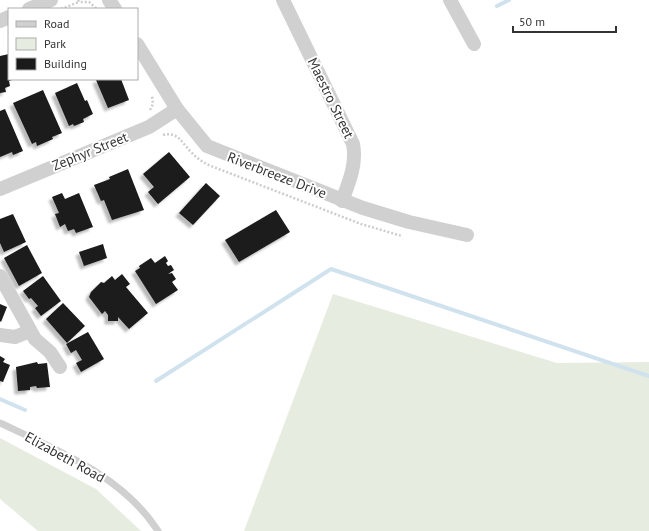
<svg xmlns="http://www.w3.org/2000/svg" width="649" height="531" font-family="'PT Sans',sans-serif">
<defs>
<filter id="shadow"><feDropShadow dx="-3.5" dy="3.5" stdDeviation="1" flood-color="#0004"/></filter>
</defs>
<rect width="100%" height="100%" fill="#fff"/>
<g fill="#e6ecdf">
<path d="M 333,294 L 557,363 L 649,362 L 649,531 L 244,531 Z"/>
<path d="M 0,438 L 96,489 L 141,531 L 38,531 L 0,499 Z"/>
</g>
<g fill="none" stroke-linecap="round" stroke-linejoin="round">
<g stroke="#cfe2ee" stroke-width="4">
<path d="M 497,6 L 509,0"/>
<path d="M 156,381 L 331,269 L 649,376"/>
<path d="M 0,399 L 25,410"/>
</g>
</g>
<g fill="#1a1a1a" filter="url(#shadow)">
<path d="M 9,54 L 9,79 L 12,80 L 9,81 L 10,86 L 5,88 L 6,92 L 0,93 L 0,56 Z"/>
<path d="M 98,79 L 121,79 L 129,100 L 108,108 L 96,80 Z"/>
<path d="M 77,83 L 85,101 L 87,100 L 93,114 L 83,119 L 84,122 L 74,126 L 73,124 L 69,126 L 55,93 Z"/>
<path d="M 43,90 L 62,133 L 52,137 L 53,139 L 37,146 L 36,142 L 32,144 L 13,103 Z"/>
<path d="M 5,109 L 23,151 L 13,155 L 12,152 L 0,157 L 0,111 Z"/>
<path d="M 169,152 L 190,177 L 158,204 L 148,192 L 154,187 L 143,174 Z"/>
<path d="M 128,169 L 144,210 L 112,220 L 104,200 L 101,201 L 94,185 L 110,179 L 109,177 Z"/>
<path d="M 206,183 L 220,196 L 193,225 L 179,213 Z"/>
<path d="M 62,193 L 65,199 L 79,193 L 93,227 L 76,233 L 74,229 L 68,231 L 65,224 L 60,227 L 55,214 L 59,213 L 52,197 Z"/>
<path d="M 276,210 L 290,232 L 239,262 L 225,240 Z"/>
<path d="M 13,214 L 26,242 L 4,252 L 0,243 L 0,219 Z"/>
<path d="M 103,244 L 107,258 L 84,266 L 79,252 Z"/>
<path d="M 27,245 L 42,273 L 19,286 L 4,258 Z"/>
<path d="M 165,256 L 168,261 L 166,263 L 168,266 L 171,265 L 174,270 L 168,274 L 172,273 L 176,279 L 172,282 L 178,290 L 156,304 L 135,271 L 140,268 L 139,266 L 151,258 L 155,263 Z"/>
<path d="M 122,274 L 130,284 L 126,287 L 148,313 L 129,329 L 118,317 L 118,321 L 108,321 L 108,315 L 105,311 L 102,314 L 89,297 L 91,292 L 101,282 L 104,283 L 112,276 L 115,280 Z"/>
<path d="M 43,276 L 61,301 L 41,316 L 35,308 L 38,306 L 31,298 L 29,299 L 23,291 Z"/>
<path d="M 63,303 L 85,326 L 67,343 L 46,319 Z"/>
<path d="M 0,304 L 7,307 L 1,322 L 0,321 Z"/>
<path d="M 88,332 L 104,359 L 81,372 L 76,363 L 82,360 L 76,350 L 71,353 L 66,344 Z"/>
<path d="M 0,356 L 5,359 L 3,362 L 10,365 L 3,382 L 0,381 Z"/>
<path d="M 37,362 L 38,364 L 47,363 L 50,387 L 37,388 L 36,386 L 30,387 L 30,390 L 18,391 L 16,367 Z"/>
</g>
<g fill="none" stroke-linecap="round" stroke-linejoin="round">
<g stroke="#cdcdcd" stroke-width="2.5" stroke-dasharray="2 2" stroke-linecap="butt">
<path d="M 78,0 L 79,2 L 89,2 L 97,9"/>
<path d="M 61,9 L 79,2"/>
<path d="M 150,110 L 153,104 L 152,96"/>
<path d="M 163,135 C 179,131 183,145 193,154 C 198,159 204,163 211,166 L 361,224 L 402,236"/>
</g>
<path stroke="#d0d0d0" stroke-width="7" d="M 0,423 C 57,450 123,476 158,531"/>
<g stroke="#d0d0d0" stroke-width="14">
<path d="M 109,0 L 115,9"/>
<path d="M 283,0 L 353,144 C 357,164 349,182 342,201"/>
<path d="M 450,0 L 474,44"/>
<path d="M 29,9 L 51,0"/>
<path d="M 0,21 L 9,17"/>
<path d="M 137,44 L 177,109 L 207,146 L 363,208 L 409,222 L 467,235"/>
<path d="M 0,189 L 149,127 L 177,109"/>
<path d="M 0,276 L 35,339 L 50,352 L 60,367"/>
<path d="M 0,335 L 15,337 L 30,331"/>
</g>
</g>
<g text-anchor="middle" stroke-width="4" stroke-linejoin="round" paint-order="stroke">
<g font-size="14" fill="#333" stroke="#fff">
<text transform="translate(331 98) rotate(64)" y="5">Maestro Street</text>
<text transform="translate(90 151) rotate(-22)" y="5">Zephyr Street</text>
<text transform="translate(277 175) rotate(21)" y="5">Riverbreeze Drive</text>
<text transform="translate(65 457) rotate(29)" y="5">Elizabeth Road</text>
</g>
</g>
<rect x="8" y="8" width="130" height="72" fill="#ffffff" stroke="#adadad"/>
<rect x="16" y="21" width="20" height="6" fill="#d0d0d0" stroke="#adadad"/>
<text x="44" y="28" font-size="12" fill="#333333">Road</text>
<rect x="16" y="38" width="20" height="12" fill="#e6ecdf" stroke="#adadad"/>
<text x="44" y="48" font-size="12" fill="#333333">Park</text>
<rect x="16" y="58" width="20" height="12" fill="#1a1a1a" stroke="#adadad"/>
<text x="44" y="68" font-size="12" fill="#333333">Building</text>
<path d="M513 26v6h103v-6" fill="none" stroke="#333333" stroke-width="2"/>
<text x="519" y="26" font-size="12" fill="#333333" stroke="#ffffff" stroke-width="3" paint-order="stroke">50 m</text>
</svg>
